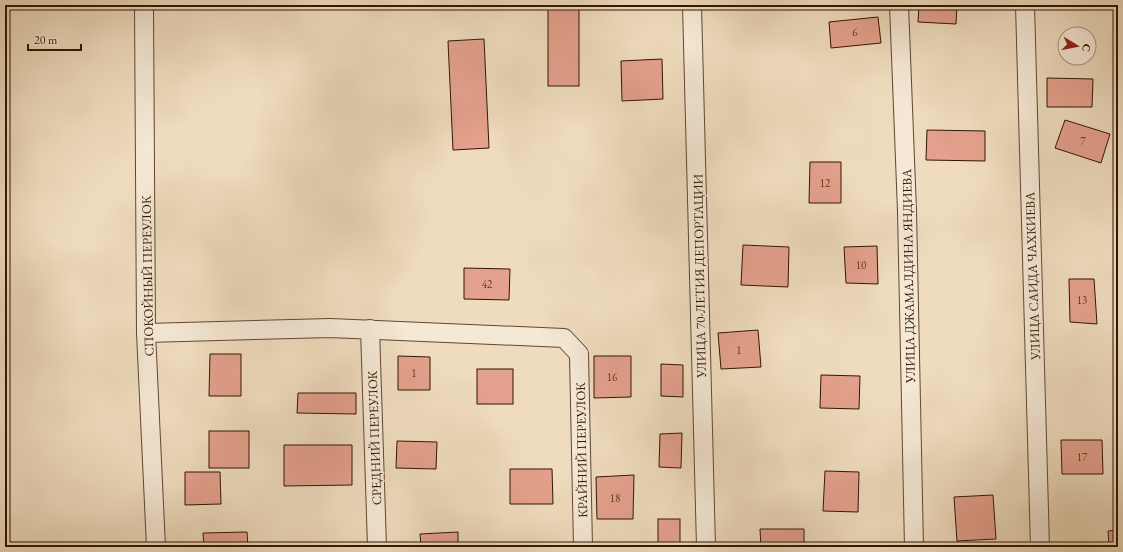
<svg xmlns="http://www.w3.org/2000/svg" width="1123" height="552" font-family="'EB Garamond',serif">
<rect width="100%" height="100%" fill="#efdcbe"/>
<filter id="stains"><feTurbulence type="fractalNoise" baseFrequency=".005" numOctaves="4"/><feColorMatrix values="0 0 0 0 .2 0 0 0 0 .09 0 0 0 0 .02 0 0 0 .5 -.17"/></filter>
<radialGradient id="worn" r=".72"><stop offset=".6" stop-color="#630" stop-opacity="0"/><stop offset="1" stop-color="#630" stop-opacity=".3"/></radialGradient>
<g fill="#e4a18d" stroke="#321502">
<rect x="548" y="5" width="31" height="81"/>
<path d="M 919,5 L 957,5 L 956,24 L 918,22 Z"/>
<path d="M 878,17 L 881,43 L 831,48 L 829,22 Z"/>
<path d="M 484,39 L 489,148 L 453,150 L 448,41 Z"/>
<path d="M 662,59 L 663,99 L 622,101 L 621,61 Z"/>
<path d="M 1047,78 L 1093,79 L 1092,107 L 1047,107 Z"/>
<path d="M 1065,120 L 1110,134 L 1101,163 L 1055,148 Z"/>
<path d="M 927,130 L 985,131 L 985,161 L 926,160 Z"/>
<path d="M 810,162 L 841,162 L 841,203 L 809,203 Z"/>
<path d="M 743,245 L 789,247 L 788,287 L 741,285 Z"/>
<path d="M 877,246 L 878,284 L 846,283 L 844,247 Z"/>
<path d="M 464,268 L 510,269 L 509,300 L 464,299 Z"/>
<path d="M 1069,279 L 1094,279 L 1097,324 L 1070,322 Z"/>
<path d="M 758,330 L 761,367 L 721,369 L 718,333 Z"/>
<path d="M 210,354 L 241,354 L 241,396 L 209,396 Z"/>
<path d="M 398,356 L 430,357 L 430,390 L 398,390 Z"/>
<path d="M 594,356 L 631,356 L 631,397 L 594,398 Z"/>
<path d="M 661,364 L 683,365 L 683,397 L 661,396 Z"/>
<rect x="477" y="369" width="36" height="35"/>
<path d="M 821,375 L 860,376 L 859,409 L 820,408 Z"/>
<path d="M 298,393 L 356,393 L 356,414 L 297,413 Z"/>
<rect x="209" y="431" width="40" height="37"/>
<path d="M 682,433 L 681,468 L 659,467 L 660,434 Z"/>
<path d="M 1061,440 L 1102,440 L 1103,474 L 1062,474 Z"/>
<path d="M 397,441 L 437,442 L 436,469 L 396,468 Z"/>
<path d="M 284,445 L 352,445 L 352,485 L 284,486 Z"/>
<path d="M 510,469 L 552,469 L 553,504 L 510,504 Z"/>
<path d="M 825,471 L 859,472 L 858,512 L 823,511 Z"/>
<path d="M 185,472 L 220,472 L 221,504 L 185,505 Z"/>
<path d="M 634,475 L 633,519 L 597,519 L 596,477 Z"/>
<path d="M 993,495 L 996,539 L 957,541 L 954,497 Z"/>
<rect x="658" y="519" width="22" height="28"/>
<path d="M 760,529 L 804,529 L 804,547 L 761,547 Z"/>
<path d="M 1118,530 L 1118,547 L 1109,547 L 1108,531 Z"/>
<path d="M 247,532 L 248,547 L 204,547 L 203,533 Z"/>
<path d="M 458,532 L 458,547 L 421,547 L 420,534 Z"/>
</g>
<g fill="none" stroke-linecap="round" stroke-linejoin="round">
<defs>
<g id="street">
<path d="M 144,5 L 146,333 L 156,547"/>
<path d="M 692,5 L 706,547"/>
<path d="M 899,5 L 907,211 L 914,547"/>
<path d="M 1025,5 L 1040,547"/>
<path d="M 370,329 L 377,547"/>
<path d="M 146,333 L 330,328 L 564,338 L 579,354 L 583,547"/>
</g>
</defs>
<use href="#street" stroke="#614731" stroke-width="20"/>
<use href="#street" stroke="#f5e8d5" stroke-width="18"/>
</g>
<g text-anchor="middle" stroke-width="3" stroke-linejoin="round" paint-order="stroke">
<g font-size="11" fill="#5e3825">
<text x="855" y="36">6</text>
<text x="1083" y="145">7</text>
<text x="825" y="187">12</text>
<text x="861" y="269">10</text>
<text x="487" y="288">42</text>
<text x="1082" y="304">13</text>
<text x="739" y="354">1</text>
<text x="414" y="377">1</text>
<text x="612" y="381">16</text>
<text x="1082" y="461">17</text>
<text x="615" y="502">18</text>
</g>
<g font-size="13" fill="#321502" stroke="#f5e8d5">
<text transform="translate(147 276) rotate(-91)" y="5">СПОКОЙНЫЙ ПЕРЕУЛОК</text>
<text transform="translate(699 276) rotate(-91)" y="5">УЛИЦА 70-ЛЕТИЯ ДЕПОРТАЦИИ</text>
<text transform="translate(908 276) rotate(-91)" y="5">УЛИЦА ДЖАМАЛДИНА ЯНДИЕВА</text>
<text transform="translate(1032 276) rotate(-92)" y="5">УЛИЦА САИДА ЧАХКИЕВА</text>
<text transform="translate(374 438) rotate(-92)" y="5">СРЕДНИЙ ПЕРЕУЛОК</text>
<text transform="translate(581 450) rotate(-91)" y="5">КРАЙНИЙ ПЕРЕУЛОК</text>
</g>
</g>
<rect width="1123" height="552" fill="none" stroke="#efdcbe" stroke-width="20"/>
<rect x="6" y="6" width="1111" height="540" fill="none" stroke="#321502" stroke-width="2"/>
<rect x="10" y="10" width="1103" height="532" fill="none" stroke="#321502"/>
<g transform="translate(1077 46) rotate(100)"><circle r="19" fill="#f5e8d5" stroke="#a79481"/>
<path d="M0-3L7 15L0 10L-7 15Z" fill="#8f2418"/>
<text y="-6" font-size="11" font-weight="bold" text-anchor="middle" fill="#321502">С</text>
</g>
<path d="M28 44v6h53v-6" fill="none" stroke="#321502" stroke-width="2"/>
<text x="34" y="44" font-size="12" fill="#321502" stroke="#f5e8d5" stroke-width="3" paint-order="stroke">20 m</text>
<rect width="100%" height="100%" filter="url(#stains)"/>
<rect width="100%" height="100%" fill="url(#worn)"/>
</svg>
